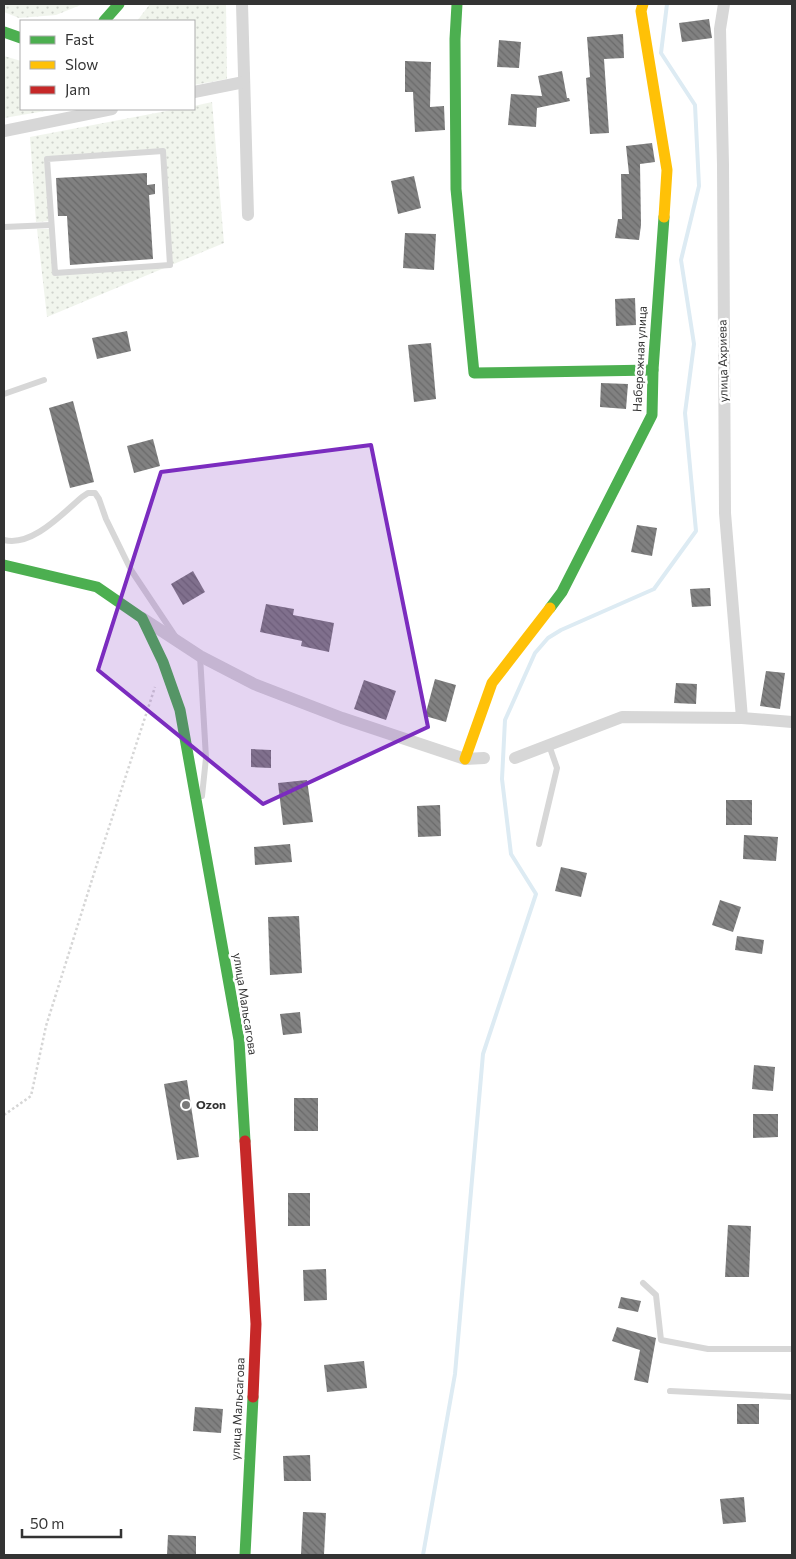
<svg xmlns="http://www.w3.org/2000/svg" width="796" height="1559" font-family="Commissioner,sans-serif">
<defs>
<pattern id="grass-dots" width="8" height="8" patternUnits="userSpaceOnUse" patternTransform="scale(1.25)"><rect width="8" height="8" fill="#f1f5ed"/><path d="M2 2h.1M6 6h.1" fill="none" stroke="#cfd2cc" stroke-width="1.8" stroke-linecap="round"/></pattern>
<pattern id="building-back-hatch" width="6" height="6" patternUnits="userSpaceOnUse" patternTransform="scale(1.25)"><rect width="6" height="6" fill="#818181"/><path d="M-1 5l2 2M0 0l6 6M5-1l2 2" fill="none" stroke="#6a6a6a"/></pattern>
</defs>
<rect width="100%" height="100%" fill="#fff"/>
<g fill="url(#grass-dots)">
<path d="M 4,4 L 83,4 L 56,15 L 19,18 L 4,12 Z"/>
<path d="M 150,4 L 226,4 L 227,79 L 194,85 L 194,21 L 137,21 Z"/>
<path d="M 4,56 L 21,61 L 21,109 L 57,109 L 4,118 Z"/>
<path d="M 212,102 L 224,243 L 47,317 L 37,229 L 52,229 L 55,273 L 170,265 L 163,151 L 47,159 L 51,221 L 36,222 L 30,137 L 177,109 L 194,109 L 194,106 Z"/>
</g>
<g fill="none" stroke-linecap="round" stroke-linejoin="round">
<path stroke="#ddebf3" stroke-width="4" d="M 423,1555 L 455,1374 L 483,1054 L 536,894 L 511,854 L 502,779 L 505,720 L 535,653 L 548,638 L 561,630 L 654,589 L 696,531 L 685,413 L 694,344 L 681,260 L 699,186 L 695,105 L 661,53 L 667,4"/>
</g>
<g fill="url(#building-back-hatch)">
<path d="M 709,19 L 712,38 L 682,42 L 679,23 Z"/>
<path d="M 623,34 L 624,58 L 604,59 L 609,133 L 590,134 L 586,78 L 590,77 L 587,37 Z"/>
<path d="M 499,40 L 521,42 L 519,68 L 497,67 Z"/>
<path d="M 405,61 L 431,62 L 430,107 L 444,106 L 445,130 L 415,132 L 413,92 L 405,92 Z"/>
<path d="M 562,71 L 567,98 L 569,98 L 570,101 L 537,108 L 536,127 L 508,125 L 511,94 L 542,96 L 538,76 Z"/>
<path d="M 652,143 L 655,162 L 640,164 L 641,225 L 639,240 L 615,238 L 618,219 L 622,219 L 621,174 L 629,174 L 626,146 Z"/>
<path d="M 147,173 L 147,185 L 155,184 L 155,194 L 149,195 L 153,259 L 70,265 L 67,216 L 58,216 L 56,178 Z"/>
<path d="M 414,176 L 421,208 L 398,214 L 391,181 Z"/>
<path d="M 405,233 L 436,234 L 434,270 L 403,268 Z"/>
<path d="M 635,298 L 636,325 L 616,326 L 615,299 Z"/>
<path d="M 127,331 L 131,351 L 97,359 L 92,338 Z"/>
<path d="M 431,343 L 436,399 L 414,402 L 408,345 Z"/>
<path d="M 601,383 L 628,384 L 626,409 L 600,407 Z"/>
<path d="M 73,401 L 94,482 L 70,488 L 49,408 Z"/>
<path d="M 153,439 L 160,466 L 134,473 L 127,446 Z"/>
<path d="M 637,525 L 657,528 L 652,556 L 631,552 Z"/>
<path d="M 193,571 L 205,592 L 183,605 L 171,584 Z"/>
<path d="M 710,588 L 711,606 L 692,607 L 690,589 Z"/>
<path d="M 266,604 L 294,609 L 293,615 L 334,623 L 329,652 L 301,646 L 302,641 L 260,632 Z"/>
<path d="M 766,671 L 785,673 L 780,709 L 760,706 Z"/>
<path d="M 435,679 L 456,685 L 446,722 L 425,716 Z"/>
<path d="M 364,680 L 396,691 L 386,720 L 354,709 Z"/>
<path d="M 676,683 L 697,684 L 696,704 L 674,703 Z"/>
<path d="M 251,749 L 271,750 L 271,768 L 251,767 Z"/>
<path d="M 307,780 L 313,822 L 283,825 L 278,783 Z"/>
<rect x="726" y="800" width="26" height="25"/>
<path d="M 440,805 L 441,836 L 418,837 L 417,806 Z"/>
<path d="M 744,835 L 778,837 L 776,861 L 743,859 Z"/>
<path d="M 290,844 L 292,862 L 255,865 L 254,847 Z"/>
<path d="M 561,867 L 587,873 L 581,897 L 555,891 Z"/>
<path d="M 720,900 L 741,907 L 733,932 L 712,925 Z"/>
<path d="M 299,916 L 302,973 L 270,975 L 268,917 Z"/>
<path d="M 737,936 L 764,940 L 762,954 L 735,950 Z"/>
<path d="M 300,1012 L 302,1033 L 283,1035 L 280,1014 Z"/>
<path d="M 754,1065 L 775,1067 L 773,1091 L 752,1089 Z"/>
<path d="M 187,1080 L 199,1157 L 177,1160 L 164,1084 Z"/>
<rect x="294" y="1098" width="24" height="33"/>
<path d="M 753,1114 L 778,1114 L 778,1137 L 753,1138 Z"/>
<rect x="288" y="1193" width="22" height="33"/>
<path d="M 728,1225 L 751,1226 L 749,1277 L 725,1277 Z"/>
<path d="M 326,1269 L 327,1300 L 304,1301 L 303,1270 Z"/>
<path d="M 621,1297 L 641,1301 L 638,1312 L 618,1308 Z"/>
<path d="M 617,1327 L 656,1338 L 648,1383 L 634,1380 L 640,1350 L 612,1341 Z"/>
<path d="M 364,1361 L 367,1388 L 327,1392 L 324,1365 Z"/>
<rect x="737" y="1404" width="22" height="20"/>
<path d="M 195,1407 L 223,1409 L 221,1433 L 193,1431 Z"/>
<path d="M 310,1455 L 311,1481 L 284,1481 L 283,1456 Z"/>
<path d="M 744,1497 L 746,1522 L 723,1524 L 720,1499 Z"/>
<path d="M 303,1512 L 326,1513 L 324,1555 L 301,1555 Z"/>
<path d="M 168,1535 L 196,1536 L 196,1555 L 167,1555 Z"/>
</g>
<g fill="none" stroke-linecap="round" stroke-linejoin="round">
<path stroke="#d6d6d6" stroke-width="2.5" stroke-dasharray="2.5 2.5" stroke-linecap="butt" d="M 4,1115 L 31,1096 L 46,1026 L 96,867 L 155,687"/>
<g stroke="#d7d7d7" stroke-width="6">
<path d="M 163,151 L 170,265 L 55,273 L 47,159 Z"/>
<path d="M 4,227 L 51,225"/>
<path d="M 4,394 L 44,380"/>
<path d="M 4,540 C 32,547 62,514 82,497 L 88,493 L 95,493 L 99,499 L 106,519 L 131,570 L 175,636"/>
<path d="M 200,656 L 206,758 L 202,796"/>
<path d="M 539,844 L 557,768 L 549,745"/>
<path d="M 643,1283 L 656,1295 L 661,1340 L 708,1349 L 792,1349"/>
<path d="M 670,1391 L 792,1397"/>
</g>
<g stroke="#d7d7d7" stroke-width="12">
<path d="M 242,4 L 248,215"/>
<path d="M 724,4 L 720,29 L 723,165 L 725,513 L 742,718"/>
<path d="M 194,92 L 244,82"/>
<path d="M 4,131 L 112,109"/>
<path d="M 142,618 L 200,656 L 254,684 L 342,718 L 465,759 L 484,758"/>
<path d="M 515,758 L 622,717 L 742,718 L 792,722"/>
</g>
<g stroke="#4caf50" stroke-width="11">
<path d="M 457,4 L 455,39 L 456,189 L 474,373 L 653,370"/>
<path d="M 104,21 L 119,4"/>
<path d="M 4,32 L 21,38"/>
<path d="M 4,565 L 97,587 L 142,618 L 163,662 L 180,710 L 239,1040 L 245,1141"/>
<path d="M 550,608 L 562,592 L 652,415 L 653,370 L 664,217"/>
<path d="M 245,1555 L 253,1397"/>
</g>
<g stroke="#ffc107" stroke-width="11">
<path d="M 643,4 L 641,11 L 667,170 L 664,217"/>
<path d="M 465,759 L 492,683 L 550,608"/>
</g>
<path stroke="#c62828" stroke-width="11" d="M 245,1141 L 256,1324 L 253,1397"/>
</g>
<path fill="#7b2cbf" fill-opacity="0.2" stroke="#7b2cbf" stroke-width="4" stroke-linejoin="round" d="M 371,445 L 428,727 L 263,804 L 98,670 L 161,472 Z"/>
<circle fill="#7a7a7a" stroke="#fff" stroke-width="2" cx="186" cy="1105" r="5"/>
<g text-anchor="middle" stroke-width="5" stroke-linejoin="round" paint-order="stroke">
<g font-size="12" fill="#333" stroke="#fff">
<text transform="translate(640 359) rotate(-87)" y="4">Набережная улица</text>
<text transform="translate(723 361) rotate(-91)" y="4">улица Ахриева</text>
<text transform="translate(245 1004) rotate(81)" y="4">улица Мальсагова</text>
<text transform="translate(238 1409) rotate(-87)" y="4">улица Мальсагова</text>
</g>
<g font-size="12" font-weight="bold" fill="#333" stroke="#fff" text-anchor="start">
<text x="196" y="1109">Ozon</text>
</g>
</g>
<rect width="796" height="1559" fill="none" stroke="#333333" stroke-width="10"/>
<rect x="20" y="20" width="175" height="90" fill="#ffffff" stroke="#adadad"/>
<rect x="30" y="36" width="25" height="8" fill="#4caf50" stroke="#adadad"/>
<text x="65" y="45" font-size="15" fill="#333333">Fast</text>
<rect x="30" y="61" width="25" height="8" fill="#ffc107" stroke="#adadad"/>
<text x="65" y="70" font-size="15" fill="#333333">Slow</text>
<rect x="30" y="86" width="25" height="8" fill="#c62828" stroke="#adadad"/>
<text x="65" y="95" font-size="15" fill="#333333">Jam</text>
<path d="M22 1529v8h99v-8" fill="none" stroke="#333333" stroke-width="2.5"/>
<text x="30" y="1529" font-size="15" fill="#333333" stroke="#ffffff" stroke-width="4" paint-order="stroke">50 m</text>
</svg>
